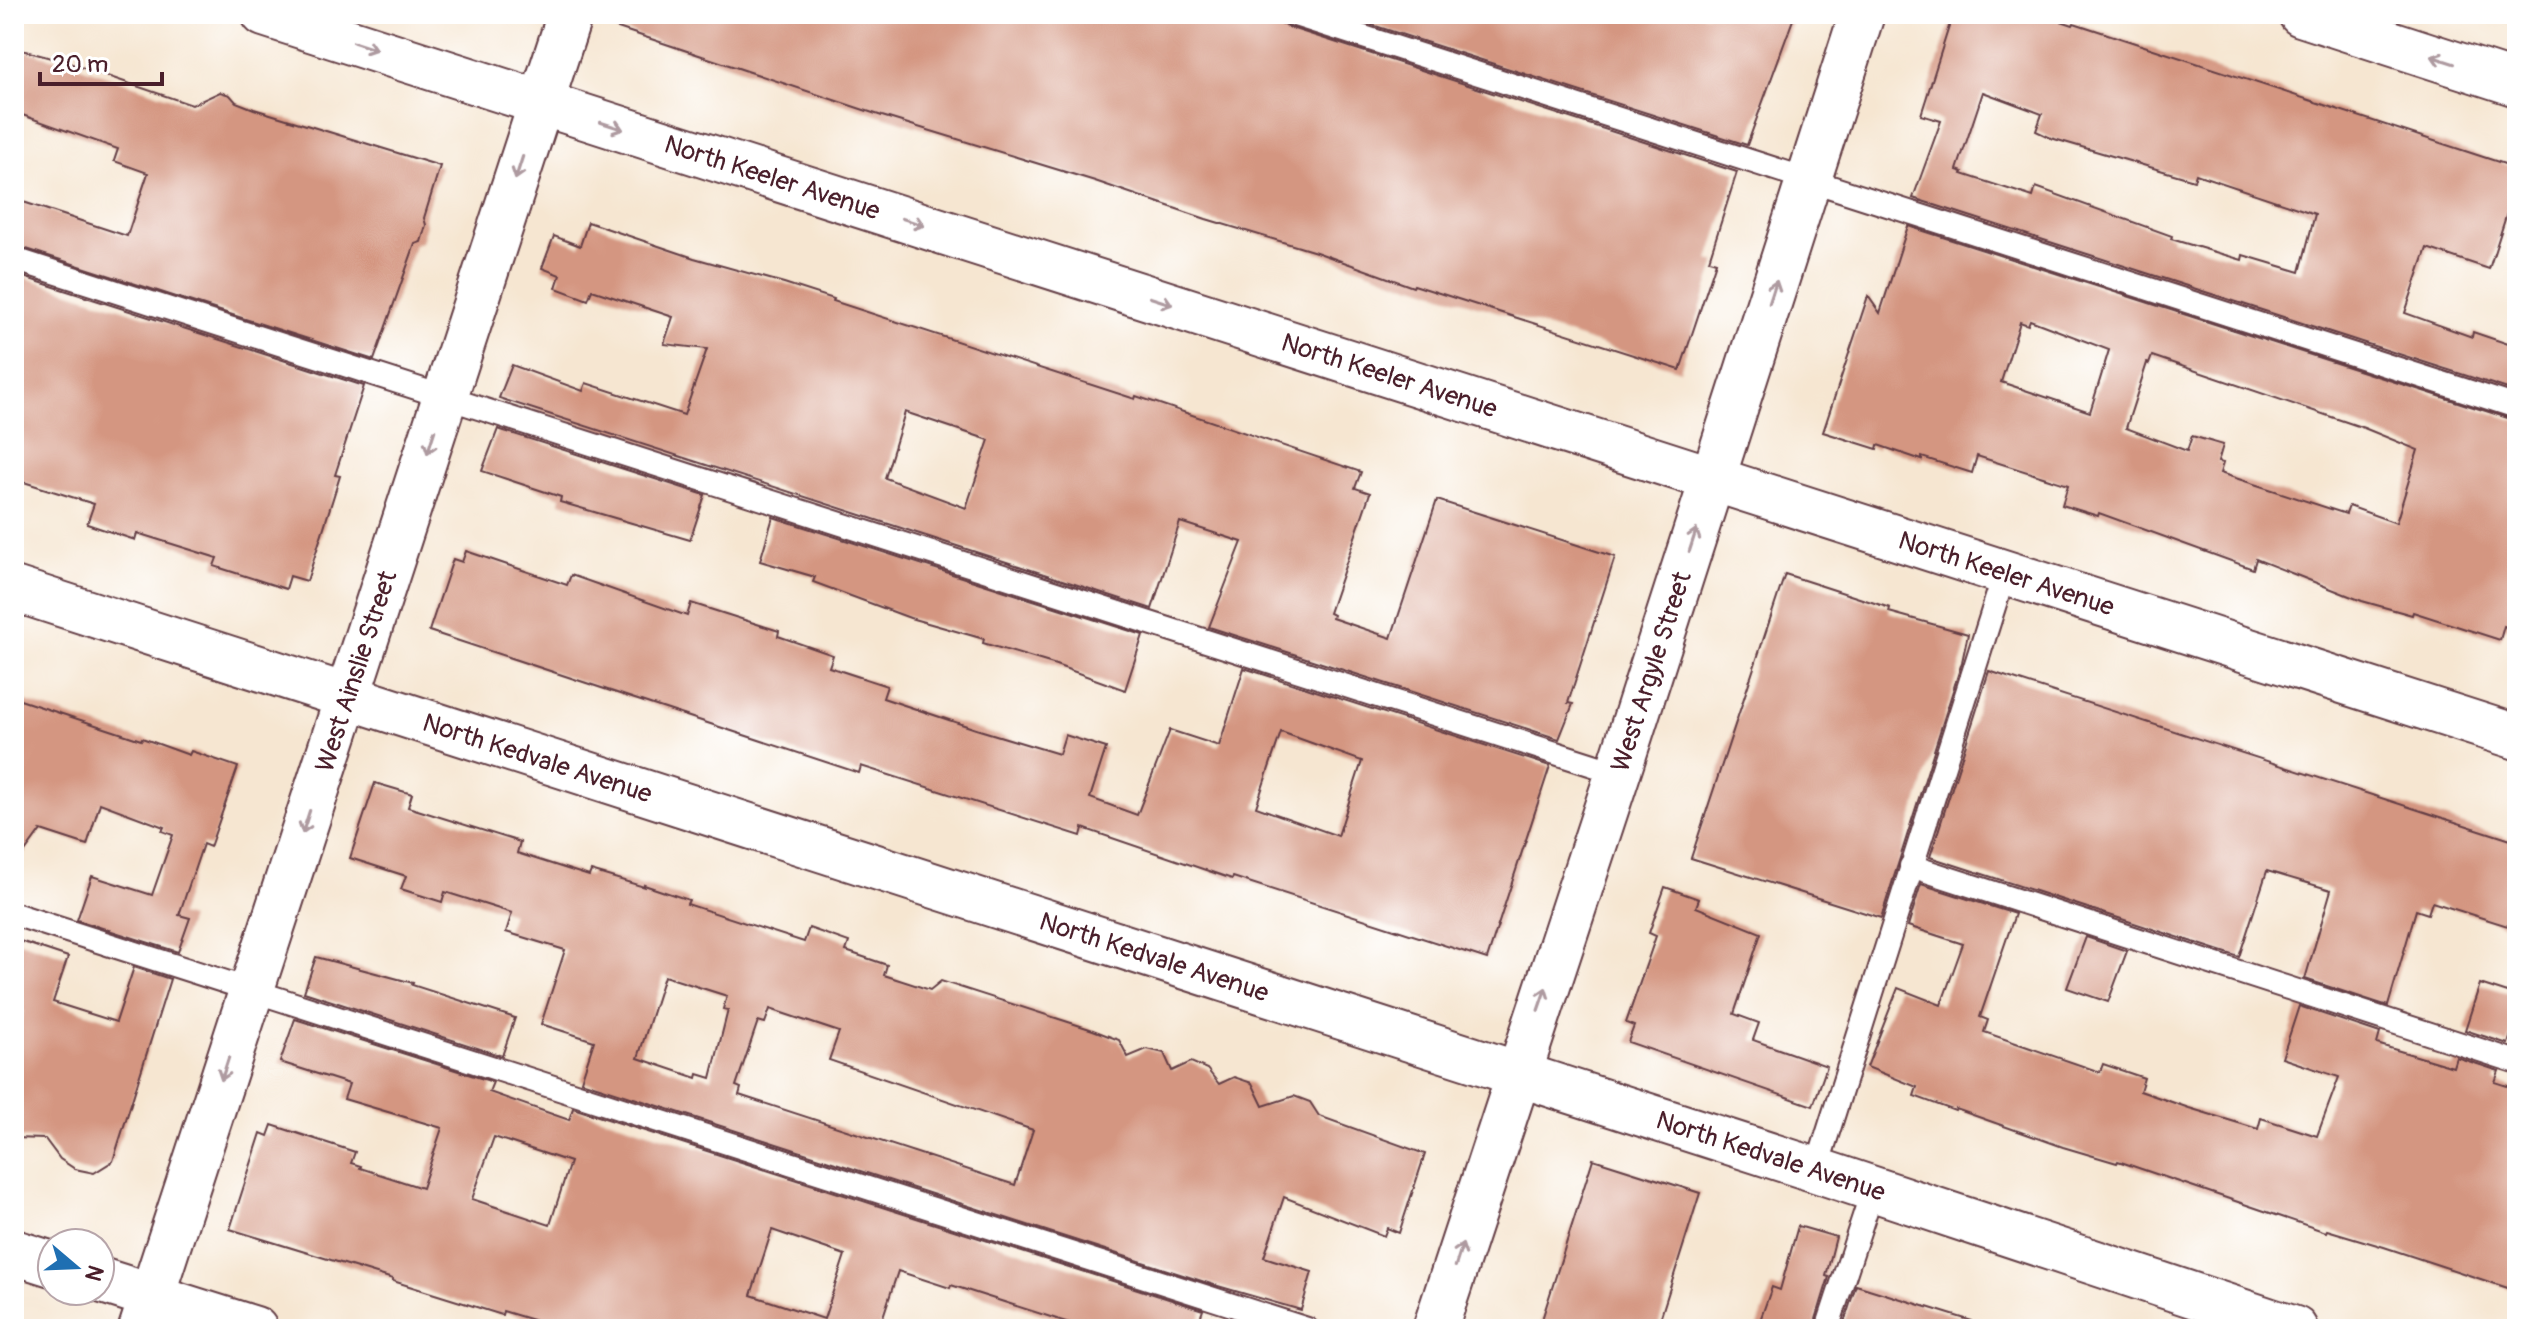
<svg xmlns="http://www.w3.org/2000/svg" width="2531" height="1343" font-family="Pangolin,sans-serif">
<rect width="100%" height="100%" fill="#fff"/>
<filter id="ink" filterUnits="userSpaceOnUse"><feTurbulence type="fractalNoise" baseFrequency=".0125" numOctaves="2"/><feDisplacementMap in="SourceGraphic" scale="16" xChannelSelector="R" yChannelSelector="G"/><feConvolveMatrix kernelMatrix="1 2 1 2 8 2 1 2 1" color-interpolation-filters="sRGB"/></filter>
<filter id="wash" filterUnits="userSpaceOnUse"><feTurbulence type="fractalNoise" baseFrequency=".006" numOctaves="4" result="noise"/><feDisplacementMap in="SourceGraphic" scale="32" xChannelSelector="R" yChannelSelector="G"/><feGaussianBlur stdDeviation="1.8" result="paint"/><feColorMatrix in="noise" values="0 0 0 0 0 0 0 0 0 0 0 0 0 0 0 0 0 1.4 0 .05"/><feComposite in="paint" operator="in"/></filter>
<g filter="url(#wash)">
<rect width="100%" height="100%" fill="#f6e6d1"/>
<g id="blocks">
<g fill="#d49681" fill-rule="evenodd">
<path d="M 595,14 L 1278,14 L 1281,23 L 1288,27 L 1737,172 L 1709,260 L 1716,262 L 1680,370 L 1414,285 L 1413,287 L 1316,252 L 1206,219 L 1095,181 L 882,116 L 594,20 Z"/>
<path d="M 1338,14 L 1795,14 L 1747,145 Z"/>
<path d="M 1953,14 L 2040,14 L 2073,25 L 2074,23 L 2517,168 L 2517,182 L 2489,269 L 2427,248 L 2405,313 L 2472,337 L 2473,332 L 2517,347 L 2517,392 L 1913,198 L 1941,121 L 1921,115 ZM 1983,92 L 2042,114 L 2036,131 L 2051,138 L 2194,180 L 2196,174 L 2315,214 L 2300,272 L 2243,255 L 2242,260 L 2171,239 L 2172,236 L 2036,187 L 2033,197 L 1962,174 L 1963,172 L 1957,170 Z"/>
<path d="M 14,48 L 66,62 L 192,105 L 220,92 L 230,95 L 236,102 L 254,109 L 440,166 L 424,218 L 426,225 L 421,242 L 415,244 L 374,360 L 14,245 L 14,199 L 127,236 L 148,173 L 114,161 L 118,149 L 14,112 Z"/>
<path d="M 588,222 L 694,258 L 784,283 L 834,299 L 833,301 L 1135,399 L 1136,396 L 1361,472 L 1355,488 L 1370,493 L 1329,613 L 1333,615 L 1332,618 L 1391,638 L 1437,500 L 1615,557 L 1568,703 L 1573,704 L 1559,739 L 1209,627 L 1242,542 L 1180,522 L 1152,609 L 499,398 L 512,365 L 583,391 L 586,383 L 684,415 L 707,349 L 664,344 L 673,317 L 592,290 L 588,300 L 556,288 L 560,275 L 542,268 L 554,236 L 580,246 ZM 905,412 L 989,440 L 966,508 L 885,478 Z"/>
<path d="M 1908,226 L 2517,421 L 2517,630 L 2504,626 L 2500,640 L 2413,612 L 2412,615 L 2362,601 L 2256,559 L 2253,569 L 2099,513 L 2098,516 L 2062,505 L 2068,485 L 1977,456 L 1972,473 L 1922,457 L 1922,460 L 1878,445 L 1877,449 L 1823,432 L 1868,296 L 1880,313 ZM 2030,320 L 2109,350 L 2090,412 L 2001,382 L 2020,322 L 2028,325 ZM 2152,356 L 2364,428 L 2418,450 L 2396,523 L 2349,506 L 2346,514 L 2220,473 L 2223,463 L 2218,462 L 2223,445 L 2192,436 L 2187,451 L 2126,428 L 2147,363 L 2149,364 Z"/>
<path d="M 14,274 L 364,386 L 335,475 L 340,476 L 307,581 L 290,576 L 286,589 L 214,566 L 217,558 L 137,533 L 135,540 L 87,524 L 94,504 L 14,479 Z"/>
<path d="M 498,429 L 705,495 L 690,540 L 560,502 L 561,497 L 482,471 Z"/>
<path d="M 773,517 L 1143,635 L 1125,690 L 1053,664 L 983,643 L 984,639 L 910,618 L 813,582 L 815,577 L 760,561 Z"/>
<path d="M 466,551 L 567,585 L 571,575 L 687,616 L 691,603 L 779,631 L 778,636 L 833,655 L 829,667 L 887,686 L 883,698 L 976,729 L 1059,754 L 1065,735 L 1106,748 L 1090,798 L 1137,815 L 1170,730 L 1219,746 L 1244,668 L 1550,766 L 1487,959 L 1233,877 L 1232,879 L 1083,828 L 1081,836 L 861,766 L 859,773 L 429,631 L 453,559 L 462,562 ZM 1281,732 L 1362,761 L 1338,836 L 1256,807 Z"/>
<path d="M 1785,574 L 1890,608 L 1889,612 L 1968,634 L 1962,662 L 1881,918 L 1691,858 Z"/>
<path d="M 1989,671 L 2517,842 L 2517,929 L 2432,902 L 2428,914 L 2416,910 L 2388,1006 L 2305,979 L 2331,890 L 2267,871 L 2239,957 L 1930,857 Z"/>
<path d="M 14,698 L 141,740 L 142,738 L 189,755 L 191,751 L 238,767 L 210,847 L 203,844 L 179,915 L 190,918 L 178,952 L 77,920 L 92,876 L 152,895 L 173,835 L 162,831 L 164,827 L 100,803 L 87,845 L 41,830 L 14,867 Z"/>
<path d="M 375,783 L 412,794 L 408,807 L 520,842 L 517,853 L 589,876 L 591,871 L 644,887 L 644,885 L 689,900 L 687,904 L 804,942 L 809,928 L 849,942 L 846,951 L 887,965 L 884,975 L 930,990 L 941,981 L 1093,1030 L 1119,1040 L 1128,1057 L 1147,1049 L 1164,1053 L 1172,1071 L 1191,1062 L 1207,1069 L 1219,1084 L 1234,1077 L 1252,1083 L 1263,1106 L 1294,1096 L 1310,1102 L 1319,1116 L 1425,1154 L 1399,1233 L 1387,1228 L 1384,1236 L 1284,1197 L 1264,1257 L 1312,1272 L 1301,1310 L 1211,1284 L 581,1081 L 594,1041 L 541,1024 L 565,950 L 506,932 L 512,913 L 445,892 L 442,902 L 401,889 L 406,876 L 350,858 ZM 664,976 L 727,996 L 723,1009 L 728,1010 L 711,1078 L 698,1074 L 697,1078 L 638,1058 ZM 770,1009 L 839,1032 L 829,1060 L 1033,1130 L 1015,1185 L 739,1095 L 741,1088 L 736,1086 L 758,1021 L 765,1023 Z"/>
<path d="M 1921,884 L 2015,914 L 1980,1017 L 1988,1020 L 1984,1032 L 2100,1072 L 2103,1064 L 2144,1078 L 2140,1091 L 2189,1108 L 2258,1129 L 2261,1118 L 2317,1136 L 2339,1077 L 2282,1058 L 2299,1006 L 2380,1033 L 2377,1044 L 2393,1049 L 2453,1067 L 2456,1057 L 2499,1071 L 2495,1082 L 2517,1089 L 2517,1291 L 2384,1247 L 2327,1230 L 2326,1232 L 2118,1161 L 2117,1163 L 2063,1147 L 1956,1109 L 1955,1111 L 1914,1096 L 1917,1087 L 1867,1067 L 1898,988 L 1941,1005 L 1963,944 L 1908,926 Z"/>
<path d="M 1665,887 L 1699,899 L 1696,907 L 1761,933 L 1734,1014 L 1759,1023 L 1753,1040 L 1827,1066 L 1813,1106 L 1628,1042 L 1634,1026 L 1626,1023 L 1656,936 L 1649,933 Z"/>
<path d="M 2086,937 L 2127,951 L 2108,1002 L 2067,988 Z"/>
<path d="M 14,939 L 68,957 L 53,1002 L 116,1022 L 134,967 L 170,979 L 113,1161 L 94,1173 L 75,1169 L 60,1159 L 45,1139 L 14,1138 L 14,1043 L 24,1011 L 14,1010 Z"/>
<path d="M 316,957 L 413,983 L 412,985 L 515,1018 L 502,1056 L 304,992 Z"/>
<path d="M 2480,984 L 2517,996 L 2517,1016 L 2508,1044 L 2465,1030 Z"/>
<path d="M 295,1019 L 493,1082 L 489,1092 L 569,1120 L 573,1108 L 1203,1310 L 1196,1329 L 1088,1329 L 951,1285 L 950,1288 L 898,1271 L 879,1329 L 563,1329 L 503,1311 L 502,1315 L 393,1281 L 393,1279 L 230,1229 L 261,1133 L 268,1136 L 272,1125 L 355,1152 L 351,1163 L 361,1166 L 360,1168 L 422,1188 L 442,1128 L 344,1099 L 349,1084 L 280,1062 ZM 494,1137 L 570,1162 L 550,1225 L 472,1199 ZM 772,1230 L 845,1255 L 824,1319 L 751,1295 Z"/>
<path d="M 1593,1159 L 1700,1193 L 1657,1329 L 1539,1329 Z"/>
<path d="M 1798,1226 L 1836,1237 L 1826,1276 L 1829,1277 L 1813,1329 L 1757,1329 L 1772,1287 L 1780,1290 Z"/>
<path d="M 1856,1285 L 1972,1321 L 1971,1329 L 1842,1329 Z"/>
</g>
</g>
</g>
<g filter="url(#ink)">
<use href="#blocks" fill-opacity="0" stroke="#643d44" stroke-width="2"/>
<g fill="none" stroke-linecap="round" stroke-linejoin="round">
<defs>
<g id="lane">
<path d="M 1292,14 L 2517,407"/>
<path d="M 14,259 L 1618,773"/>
<path d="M 1911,866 L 2517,1062"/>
<path d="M 14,914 L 1307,1329"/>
<path d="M 1816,1170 L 2005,572"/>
<path d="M 1827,1329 L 1873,1189"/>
</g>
<g id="street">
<path id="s1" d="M 264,14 L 2517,737"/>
<path d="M 2301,14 L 2517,84"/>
<path id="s2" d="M 14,589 L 1816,1170 L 2295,1329"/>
<path d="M 14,1252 L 52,1264"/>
<path d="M 100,1280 L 255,1329"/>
<path id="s3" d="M 141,1329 L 570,14"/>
<path id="s4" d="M 1435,1329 L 1618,773 L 1862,14"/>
</g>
</defs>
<use href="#lane" stroke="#643d44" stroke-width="26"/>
<use href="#street" stroke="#643d44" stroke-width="48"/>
<use href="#lane" stroke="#fff" stroke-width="22"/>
<use href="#street" stroke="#fff" stroke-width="44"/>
</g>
<defs><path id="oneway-shaft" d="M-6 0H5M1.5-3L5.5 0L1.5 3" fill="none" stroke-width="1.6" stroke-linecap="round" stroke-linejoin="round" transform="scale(2)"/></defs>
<g stroke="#ae9aa0">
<use href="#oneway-shaft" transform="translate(365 46) rotate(18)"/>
<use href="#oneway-shaft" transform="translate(2443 60) rotate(-162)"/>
<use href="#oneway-shaft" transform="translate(612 126) rotate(18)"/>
<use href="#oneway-shaft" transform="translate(519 168) rotate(108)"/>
<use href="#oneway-shaft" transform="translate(913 222) rotate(18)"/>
<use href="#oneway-shaft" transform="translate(1773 292) rotate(-72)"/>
<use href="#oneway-shaft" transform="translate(1161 301) rotate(18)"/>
<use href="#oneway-shaft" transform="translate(431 442) rotate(108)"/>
<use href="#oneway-shaft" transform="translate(1693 540) rotate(-72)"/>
<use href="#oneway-shaft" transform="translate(306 822) rotate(108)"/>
<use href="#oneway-shaft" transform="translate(1542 999) rotate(-71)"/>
<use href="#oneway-shaft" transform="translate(225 1069) rotate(108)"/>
<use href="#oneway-shaft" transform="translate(1459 1255) rotate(-72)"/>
</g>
</g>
<g text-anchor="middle" stroke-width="6" stroke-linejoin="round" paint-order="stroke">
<g font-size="26" fill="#4a1f2b" stroke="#fff">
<text dy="9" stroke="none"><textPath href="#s1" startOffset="534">North Keeler Avenue</textPath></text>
<text dy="9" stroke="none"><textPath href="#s1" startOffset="1182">North Keeler Avenue</textPath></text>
<text dy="9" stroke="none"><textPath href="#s1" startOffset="1830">North Keeler Avenue</textPath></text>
<text dy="9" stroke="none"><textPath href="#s3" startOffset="692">West Ainslie Street</textPath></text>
<text dy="9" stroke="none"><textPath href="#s4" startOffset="692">West Argyle Street</textPath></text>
<text dy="9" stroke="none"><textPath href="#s2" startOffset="550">North Kedvale Avenue</textPath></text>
<text dy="9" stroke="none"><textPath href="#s2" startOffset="1198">North Kedvale Avenue</textPath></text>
<text dy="9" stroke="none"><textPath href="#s2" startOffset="1846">North Kedvale Avenue</textPath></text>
</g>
</g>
<rect width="2531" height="1343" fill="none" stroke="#fff" stroke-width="48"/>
<g transform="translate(76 1267) rotate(109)"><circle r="38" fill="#ffffff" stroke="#b7a5aa" stroke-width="2"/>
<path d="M0-6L14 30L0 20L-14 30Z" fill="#1f6fb2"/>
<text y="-12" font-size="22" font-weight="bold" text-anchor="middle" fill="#4a1f2b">N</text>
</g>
<path d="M40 72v12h122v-12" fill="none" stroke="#4a1f2b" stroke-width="4"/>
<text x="52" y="72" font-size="24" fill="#4a1f2b" stroke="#ffffff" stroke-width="6" paint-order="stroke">20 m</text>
</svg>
